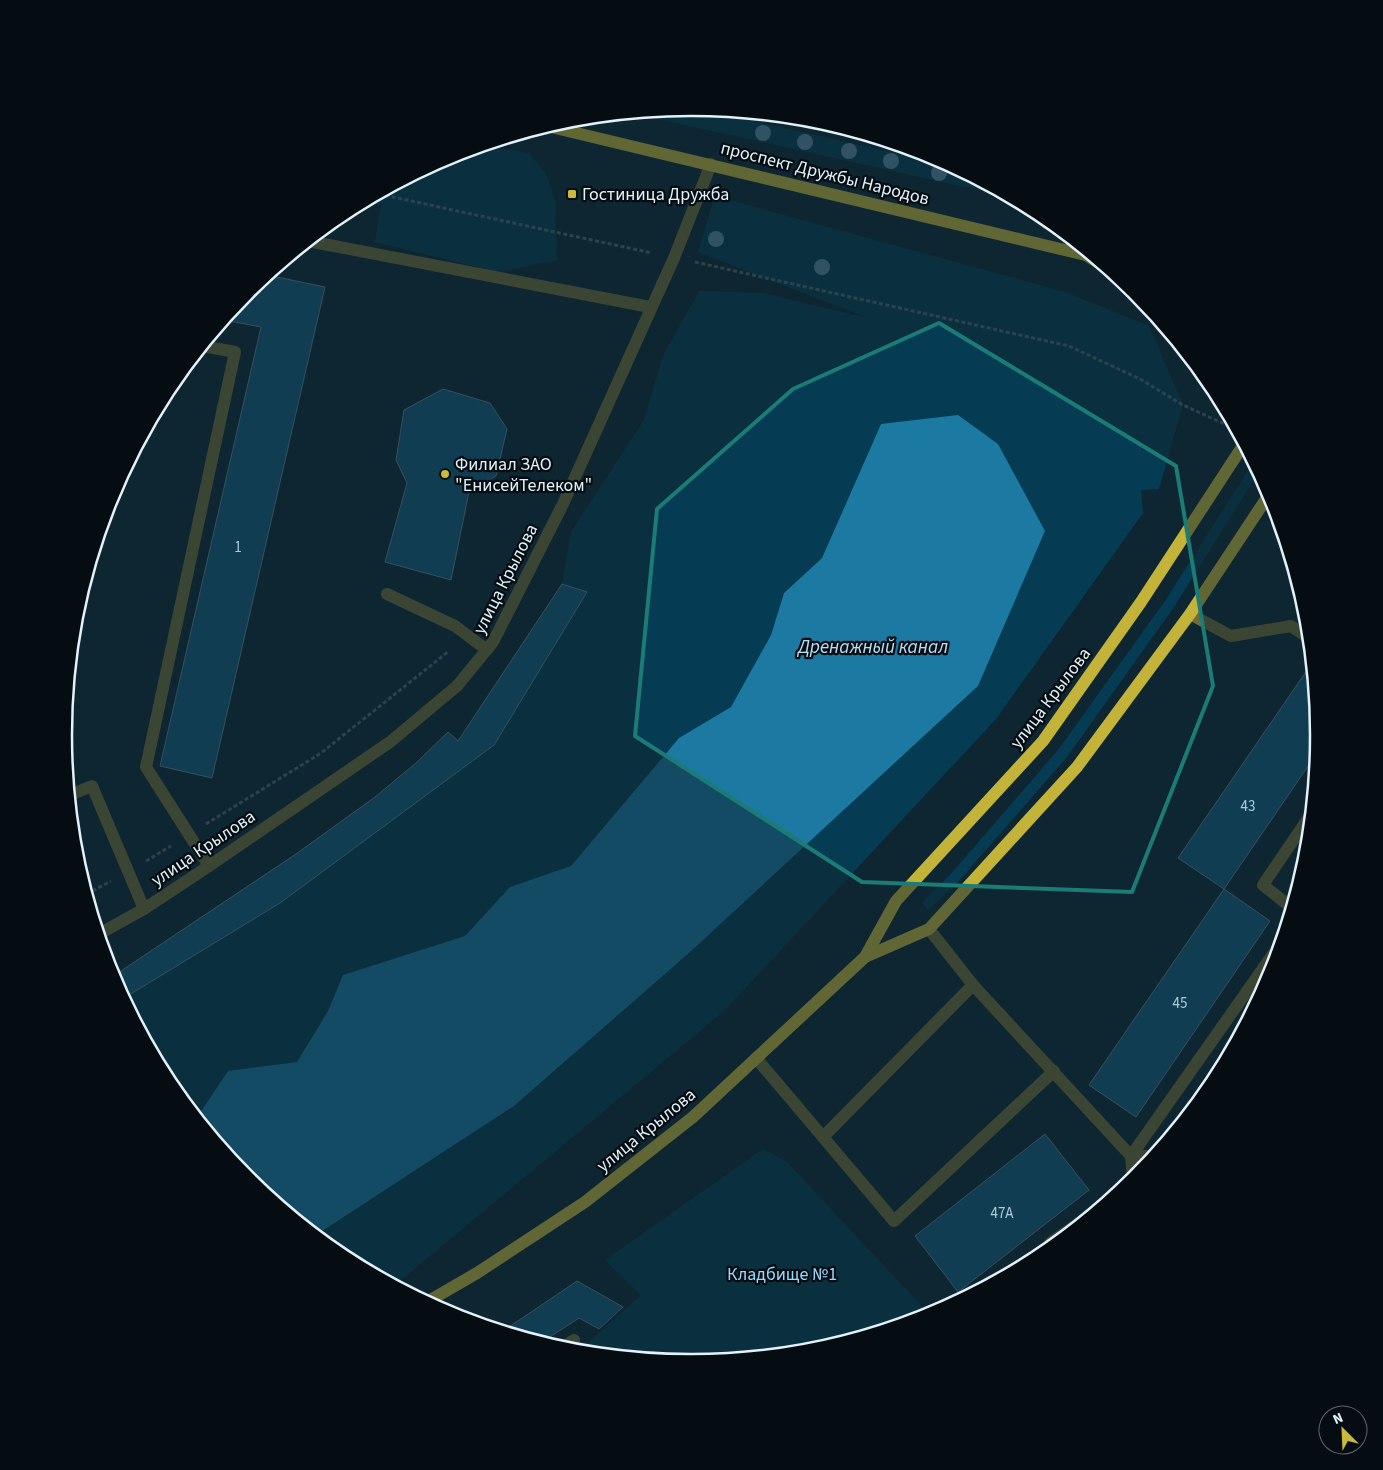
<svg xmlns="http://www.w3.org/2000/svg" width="1383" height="1470" font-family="'Source Sans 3',sans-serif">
<rect width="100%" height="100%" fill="#0e2632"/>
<g fill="#063c53">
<path d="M 695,108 L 950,165 L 1010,197 L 631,113 Z"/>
<path d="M 484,145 L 528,153 L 546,173 L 555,201 L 557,260 L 498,272 L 375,242 L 381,205 L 364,202 L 452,155 Z"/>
<path d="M 715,196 L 1065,292 L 1149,326 L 1183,405 L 1159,489 L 1141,490 L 1143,513 L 996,719 L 724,1011 L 395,1285 L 343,1257 L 316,1235 L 514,1106 L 689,953 L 978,686 L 881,424 L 822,558 L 784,593 L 771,635 L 731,707 L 679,738 L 571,866 L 510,887 L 465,936 L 343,975 L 328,1011 L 297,1062 L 228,1071 L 200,1113 L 195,1115 L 169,1084 L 124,998 L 280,903 L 494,745 L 586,593 L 562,584 L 571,532 L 644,420 L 663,356 L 699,291 L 762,293 L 868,318 L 698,252 Z"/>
<path d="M 1254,461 L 1259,472 L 1174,607 L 1067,757 L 957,883 L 928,910 L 922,903 L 949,876 L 1058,750 L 1165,601 Z"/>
<path d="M 763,1149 L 787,1162 L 930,1315 L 814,1351 L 691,1363 L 578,1352 L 641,1295 L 605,1260 Z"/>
</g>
<path fill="#1b79a2" d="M 958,415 L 998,444 L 1045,531 L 978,686 L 689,953 L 514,1106 L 316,1235 L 247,1179 L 195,1115 L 200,1113 L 228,1071 L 297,1062 L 328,1011 L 343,975 L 465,936 L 510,887 L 571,866 L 679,738 L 731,707 L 771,635 L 784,593 L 822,558 L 881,424 Z"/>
<g fill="#125978" stroke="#678190">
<path d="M 267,275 L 325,287 L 212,778 L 160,766 L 261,327 L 224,320 L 248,291 Z"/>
<path d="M 443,389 L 490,403 L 507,429 L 496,476 L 469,492 L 451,580 L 385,562 L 407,483 L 396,460 L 404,410 Z"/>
<path d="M 562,584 L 587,592 L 494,745 L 280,903 L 124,998 L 112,977 L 296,854 L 375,797 L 416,763 L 448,732 L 458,741 Z"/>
<path d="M 1312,663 L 1319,735 L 1317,753 L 1224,889 L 1178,858 Z"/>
<path d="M 1224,889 L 1270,921 L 1136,1117 L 1089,1085 Z"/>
<path d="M 1045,1134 L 1089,1190 L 958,1292 L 915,1236 Z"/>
<path d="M 577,1281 L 623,1307 L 599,1329 L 579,1318 L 542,1342 L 503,1331 Z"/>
</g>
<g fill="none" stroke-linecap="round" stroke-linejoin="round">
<g stroke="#506570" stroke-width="3" stroke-dasharray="4 2.5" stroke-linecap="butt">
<path d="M 379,194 L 652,253"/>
<path d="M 695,262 L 1069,346 L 1140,379 L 1183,405 L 1231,427"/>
<path d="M 206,824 L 321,753 L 449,651"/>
<path d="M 146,861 L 171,846"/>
<path d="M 87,894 L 111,881"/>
</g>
<g stroke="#726b36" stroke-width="12">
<path d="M 308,241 L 650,307"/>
<path d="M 203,346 L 235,352 L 146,767 L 209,866"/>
<path d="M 387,594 L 455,626 L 487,650"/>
<path d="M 1190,614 L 1231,636 L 1291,626 L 1310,639"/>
<path d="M 70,795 L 92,786 L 144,909"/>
<path d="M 1292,908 L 1263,885 L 1311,814"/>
<path d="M 929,929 L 973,985 L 1131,1156 L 1154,1156"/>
<path d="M 756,1058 L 894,1221 L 1054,1071"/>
<path d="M 823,1137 L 973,985"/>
<path d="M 1133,1181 L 1131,1156 L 1281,943"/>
<path d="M 1053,1247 L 1050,1243 L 1092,1214"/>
<path d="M 561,1348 L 574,1340"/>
</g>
<path stroke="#726b36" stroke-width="12" d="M 99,934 L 144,909 L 209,866 L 390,742 L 457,686 L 493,642 L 563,504 L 674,258 L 711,164"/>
<g stroke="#c3b339" stroke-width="12">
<path d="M 547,126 L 1094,257"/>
<path d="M 1086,255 L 1112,272"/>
<path d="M 865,957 L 929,929 L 1077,767 L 1190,614 L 1270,493"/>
<path d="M 427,1302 L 477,1273 L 585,1202 L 693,1117 L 865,957 L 896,901 L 1043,741 L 1141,602 L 1244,444"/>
</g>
</g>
<g fill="#5b88a1">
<circle cx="763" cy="133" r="8"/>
<circle cx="805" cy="142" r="8"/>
<circle cx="849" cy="151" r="8"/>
<circle cx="891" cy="161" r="8"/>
<circle cx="939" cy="173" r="8"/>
<circle cx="716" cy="239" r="8"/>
<circle cx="822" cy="267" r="8"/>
</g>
<path d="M0 0H1383V1470H0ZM 939,323 L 1176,466 L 1213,686 L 1132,892 L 862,882 L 635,736 L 657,509 L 793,389 Z" fill="#0e2632" fill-opacity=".55" fill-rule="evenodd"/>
<path fill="none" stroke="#1a7c75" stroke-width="4" stroke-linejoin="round" d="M 939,323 L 1176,466 L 1213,686 L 1132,892 L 862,882 L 635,736 L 657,509 L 793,389 Z"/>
<g fill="#cbba39" stroke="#050d13" stroke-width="2">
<rect x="567" y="189" width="10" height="10" rx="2.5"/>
<circle cx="445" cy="474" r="5"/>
</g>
<g text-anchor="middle" stroke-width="4.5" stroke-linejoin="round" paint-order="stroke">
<g font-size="15" fill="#afcbd9">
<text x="238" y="552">1</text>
<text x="1248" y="811">43</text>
<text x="1180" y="1008">45</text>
<text x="1002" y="1218">47А</text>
</g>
<g font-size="18" fill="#e3f1f9" stroke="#050d13">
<text transform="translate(825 173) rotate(14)" y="6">проспект Дружбы Народов</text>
<text transform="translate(505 579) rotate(-63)" y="6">улица Крылова</text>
<text transform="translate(1050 698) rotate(-53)" y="6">улица Крылова</text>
<text transform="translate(203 848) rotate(-34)" y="6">улица Крылова</text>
<text transform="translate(646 1130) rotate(-39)" y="6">улица Крылова</text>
</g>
<g font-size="18" fill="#e3f1f9" stroke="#050d13" text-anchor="start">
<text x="582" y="200">Гостиница Дружба</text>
<text x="455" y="470">Филиал ЗАО<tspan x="455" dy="21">"ЕнисейТелеком"</tspan></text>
</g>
<g font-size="18" fill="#9ad9fb" stroke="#050d13">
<text x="782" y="1280">Кладбище №1</text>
</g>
<g font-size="19" font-style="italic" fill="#b7e0f7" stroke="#050d13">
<text x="873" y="653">Дренажный канал</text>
</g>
</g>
<path d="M0 0H1383V1470H0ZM72 735a619 619 0 1 1 1238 0a619 619 0 1 1-1238 0Z" fill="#050d13" fill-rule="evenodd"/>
<path fill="none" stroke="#e3f1f9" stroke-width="2.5" d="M72 735a619 619 0 1 1 1238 0a619 619 0 1 1-1238 0Z"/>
<g transform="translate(1343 1430) rotate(336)"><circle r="24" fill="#050d13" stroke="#5e686f"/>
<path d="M0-4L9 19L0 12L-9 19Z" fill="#cbba39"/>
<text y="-8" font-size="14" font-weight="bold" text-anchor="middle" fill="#e3f1f9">N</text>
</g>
</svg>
